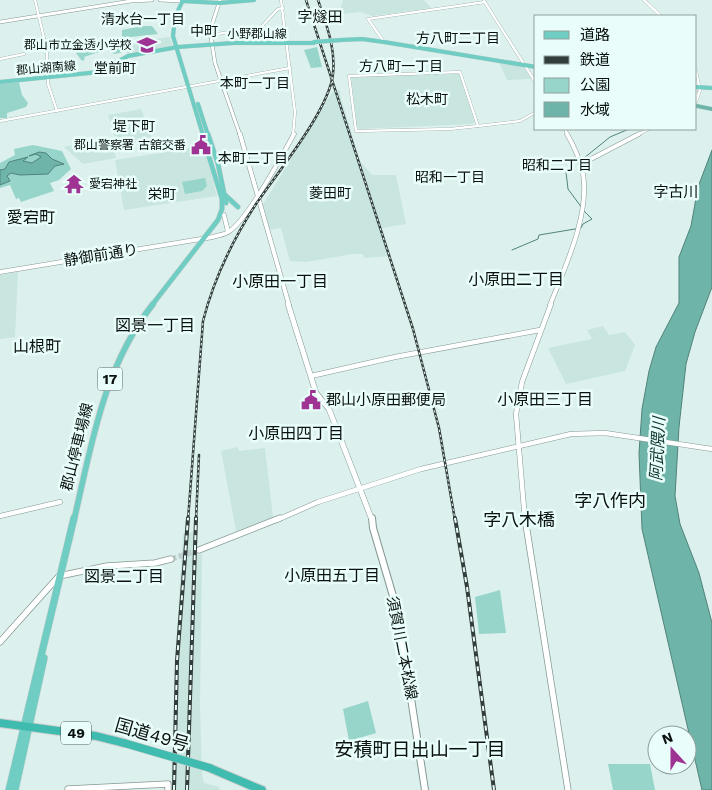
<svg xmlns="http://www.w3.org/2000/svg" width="712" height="790" font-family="'Work Sans','Noto Sans JP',sans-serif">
<rect width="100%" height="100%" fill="#dcf1ed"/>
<g fill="#c8e5e0">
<path d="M 343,0 L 424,0 L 431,8 L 372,16 L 361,12 L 342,14 L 339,13 Z"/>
<path d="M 170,37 L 173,46 L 128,55 L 120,43 Z"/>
<path d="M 499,62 L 523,66 L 531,79 L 507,80 Z"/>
<path d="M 459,73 L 475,122 L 472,124 L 361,129 L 357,127 L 351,77 Z"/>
<path d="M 340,90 L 341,99 L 360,161 L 372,175 L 396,175 L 406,224 L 382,228 L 391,256 L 364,258 L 363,254 L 353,254 L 306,262 L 290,261 L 281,228 L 268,230 L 262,206 L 333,91 Z"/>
<path d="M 141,109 L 152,137 L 117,144 L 108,115 Z"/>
<path d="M 111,137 L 116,158 L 83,164 L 64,147 Z"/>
<path d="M 204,146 L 217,196 L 124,210 L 115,160 Z"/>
<path d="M 18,272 L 15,337 L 0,339 L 0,275 Z"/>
<path d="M 603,326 L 609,335 L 625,332 L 635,345 L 625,371 L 566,384 L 548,348 L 592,339 L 587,330 Z"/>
<path d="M 238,447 L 239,451 L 265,448 L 273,517 L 272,520 L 261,525 L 236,531 L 221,451 Z"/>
<path d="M 193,532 L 193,555 L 202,554 L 200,706 L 202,775 L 204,783 L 219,787 L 220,790 L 171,790 L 175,662 L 183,534 Z"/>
</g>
<g fill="#97d5cb">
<path d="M 143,26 L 152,26 L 158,34 L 122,38 L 122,30 Z"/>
<path d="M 118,43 L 124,52 L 114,54 L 108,49 L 84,57 L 85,59 L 82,61 L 73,49 Z"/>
<path d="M 317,47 L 322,67 L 311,68 L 304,50 Z"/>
<path d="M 19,82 L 22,95 L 28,103 L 26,107 L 7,113 L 7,118 L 0,118 L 0,83 Z"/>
<path d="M 33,145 L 62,151 L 71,169 L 59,180 L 50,183 L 54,191 L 21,202 L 19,198 L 16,199 L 10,185 L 0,188 L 0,163 L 15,155 L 14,149 Z"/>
<path d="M 205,178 L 207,186 L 202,191 L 185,194 L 182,182 Z"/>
<path d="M 500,590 L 506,633 L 479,634 L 475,597 Z"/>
<path d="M 368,701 L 376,733 L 349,741 L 343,709 Z"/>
<path d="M 608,764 L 650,764 L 655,790 L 613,790 Z"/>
</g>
<g fill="#6fb4a8" stroke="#51837a">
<path d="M 712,150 L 712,287 L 695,332 L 686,364 L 679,427 L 675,496 L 680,524 L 699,573 L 712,623 L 712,790 L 702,790 L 642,529 L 639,453 L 642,409 L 649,371 L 656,347 L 679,303 L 679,257 L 691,226 L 698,187 Z"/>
<path d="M 39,152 L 46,153 L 52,159 L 64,164 L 55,166 L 48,174 L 20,175 L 11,173 L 7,176 L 10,181 L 0,185 L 0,170 L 5,169 L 9,162 L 28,157 L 23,161 L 32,163 L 41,157 L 36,154 L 29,156 Z"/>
</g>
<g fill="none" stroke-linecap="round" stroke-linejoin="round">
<g stroke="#51837a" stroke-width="1">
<path d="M 584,158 L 610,137 L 629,129"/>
<path d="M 578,159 L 572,161 L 572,167 L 566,172 L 568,189 L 582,208"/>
<path d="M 512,250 L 538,239 L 539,235 L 581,228 L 583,224 L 592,219 L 584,211"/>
</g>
<path stroke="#6fb4a8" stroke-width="4" d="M 697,106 L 712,109"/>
<path stroke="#bccfcc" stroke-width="5.5" stroke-dasharray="5.5 2.5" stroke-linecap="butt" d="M 171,559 L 199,550"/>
<defs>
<g id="tertiary-far3">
<path d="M 35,0 L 47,51 L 48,84 L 57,111"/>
<path d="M 281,0 L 295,112 L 293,135"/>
<path d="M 644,0 L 661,16"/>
<path d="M 484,1 L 536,83"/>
<path d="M 211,35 L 261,27 L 278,9 L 283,8"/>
<path d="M 384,42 L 368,19 L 485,2"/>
<path d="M 0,59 L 24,54"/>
<path d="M 696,71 L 700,90 L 696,102"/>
<path d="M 460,72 L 478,126 L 450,129 L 356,131 L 349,76 Z"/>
<path d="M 696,82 L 696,96"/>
<path d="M 0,121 L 290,68"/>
<path d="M 478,126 L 520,121 L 536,112"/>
<path d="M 565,129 L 568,135"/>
<path d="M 637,135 L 649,129"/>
</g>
<g id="tertiary-far2">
<path d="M 579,161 L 593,158 L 639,134"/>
<path d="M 224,215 L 228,232"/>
<path d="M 0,272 L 213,237 C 218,235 224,235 228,232 C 246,223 283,154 294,134"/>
<path d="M 550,305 C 565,267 590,215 583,174 C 580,160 574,146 567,134"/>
</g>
<g id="tertiary-far1">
<path d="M 311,376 L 395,357 L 540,330"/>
<path d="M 0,516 L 60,502"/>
<path d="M 277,520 L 318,502 L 421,469 L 571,434 L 605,433 L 712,449"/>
<path d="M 525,520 L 516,414 L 522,382 L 551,304"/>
</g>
<g id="tertiary">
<path d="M 525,518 L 568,790"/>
<path d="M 199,550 L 280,518"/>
<path d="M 0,642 L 59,576 L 107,566 L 155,563 L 171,559"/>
<path d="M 68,789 L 168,784 L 168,790"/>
</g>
<g id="secondary-far3">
<path d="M 160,0 L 182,1"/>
<path d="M 220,0 L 210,31 L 215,63 L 240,135"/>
<path d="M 0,22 L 131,1 L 152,0"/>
</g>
<path id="secondary-far2" d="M 240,134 L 289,305"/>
<path id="secondary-far1" d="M 288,304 L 316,393 L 329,409 L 372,520"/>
<path id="secondary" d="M 372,518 L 373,528 L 398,613 L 425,790"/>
<g id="primary-far3">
<path d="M 183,0 L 175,17 L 173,36 L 203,135"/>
<path d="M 182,1 L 219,3 L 254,0"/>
<path d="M 341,40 L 362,39 L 384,42 L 536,67"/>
<path d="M 0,82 L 99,72 L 128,56 L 178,47 L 233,43 L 314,43"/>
<path d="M 696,87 L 712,88"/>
<path d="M 198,104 L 208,135"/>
</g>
<g id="primary-far2">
<path d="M 208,134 L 218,164 L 226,203"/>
<path d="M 225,195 L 238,207"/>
<path d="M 152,305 L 218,220 L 222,209 L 222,199 L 202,134"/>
</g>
<path id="primary-far1" d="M 74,520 C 92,443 103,368 153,304"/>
<g id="primary">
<path d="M 9,790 L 74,518"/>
<path d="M 15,790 L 44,658"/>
</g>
<g id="trunk">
<path d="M 0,719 L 96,732 L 124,739 L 127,740 L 128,743 L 127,746 L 124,747 L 96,740 L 0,727 Z"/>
<path d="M 210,764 L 265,787 L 266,790 L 251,790 L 207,771 L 206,768 L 207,765 Z"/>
</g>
</defs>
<use href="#tertiary-far3" stroke="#859894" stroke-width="3"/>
<use href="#tertiary-far2" stroke="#859894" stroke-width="5"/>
<use href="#tertiary-far1" stroke="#859894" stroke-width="5.5"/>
<use href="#tertiary" stroke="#859894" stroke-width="7"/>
<use href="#secondary-far3" stroke="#859894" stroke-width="4"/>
<use href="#secondary-far2" stroke="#859894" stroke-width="5"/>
<use href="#secondary-far1" stroke="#859894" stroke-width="6"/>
<use href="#secondary" stroke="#859894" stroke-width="8"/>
<use href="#primary-far3" stroke="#cecfcf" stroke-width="4.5"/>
<use href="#primary-far2" stroke="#cecfcf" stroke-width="5.5"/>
<use href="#primary-far1" stroke="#cecfcf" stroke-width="7"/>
<use href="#primary" stroke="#cecfcf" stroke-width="8"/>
<use href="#trunk" stroke="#cecfcf" stroke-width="2"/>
<use href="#tertiary-far3" stroke="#fff" stroke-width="2.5"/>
<use href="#tertiary-far2" stroke="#fff" stroke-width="4"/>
<use href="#tertiary-far1" stroke="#fff" stroke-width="4.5"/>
<use href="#tertiary" stroke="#fff" stroke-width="5.5"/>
<use href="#secondary-far3" stroke="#fff" stroke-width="3"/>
<use href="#secondary-far2" stroke="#fff" stroke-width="4"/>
<use href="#secondary-far1" stroke="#fff" stroke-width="5"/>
<use href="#secondary" stroke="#fff" stroke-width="6"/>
<use href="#primary-far3" stroke="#6fcdc3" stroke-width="4"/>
<use href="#primary-far2" stroke="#6fcdc3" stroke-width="4.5"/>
<use href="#primary-far1" stroke="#6fcdc3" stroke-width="5.5"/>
<use href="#primary" stroke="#6fcdc3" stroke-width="7"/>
<use href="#trunk" fill="#3fbcaf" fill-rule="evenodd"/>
<defs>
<g id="rail-far1">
<path d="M 306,0 L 413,329 L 439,428 L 455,520"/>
<path d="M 188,520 L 203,321 C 214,278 232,241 256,204 C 278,172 329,110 333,74 C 336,48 326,24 318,0"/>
<path d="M 196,520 L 199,455"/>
</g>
<g id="rail">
<path d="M 455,518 L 467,587 L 494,790"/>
<path d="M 174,790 L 177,661 L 188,518"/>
<path d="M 187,790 L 196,518"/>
</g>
</defs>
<use href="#rail-far1" stroke="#333d3b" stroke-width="2.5"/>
<use href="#rail" stroke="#333d3b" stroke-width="4"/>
<use href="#rail-far1" stroke="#e9fefa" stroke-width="1" stroke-dasharray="2.5" stroke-linecap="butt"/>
<use href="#rail" stroke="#e9fefa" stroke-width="2" stroke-dasharray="5" stroke-linecap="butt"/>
<defs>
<path id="primary-bridge" d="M 314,42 L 341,40"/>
<path id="trunk-bridge" d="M 124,743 L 210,768"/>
</defs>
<use href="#primary-bridge" stroke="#cecfcf" stroke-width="4.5" stroke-linecap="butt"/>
<use href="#trunk-bridge" stroke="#cecfcf" stroke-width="9" stroke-linecap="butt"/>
<use href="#primary-bridge" stroke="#6fcdc3" stroke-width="4"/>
<use href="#trunk-bridge" stroke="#3fbcaf" stroke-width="8"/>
</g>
<defs>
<symbol id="school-bare" viewBox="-9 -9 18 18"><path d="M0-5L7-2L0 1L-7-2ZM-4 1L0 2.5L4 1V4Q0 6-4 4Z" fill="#9f3393" stroke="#e9fefa" stroke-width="2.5" paint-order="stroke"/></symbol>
<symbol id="civic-bare" viewBox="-9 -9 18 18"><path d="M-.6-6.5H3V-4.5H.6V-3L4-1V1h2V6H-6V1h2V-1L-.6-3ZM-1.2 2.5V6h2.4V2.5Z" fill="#9f3393" stroke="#e9fefa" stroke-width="2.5" paint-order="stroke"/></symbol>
<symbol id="temple-bare" viewBox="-9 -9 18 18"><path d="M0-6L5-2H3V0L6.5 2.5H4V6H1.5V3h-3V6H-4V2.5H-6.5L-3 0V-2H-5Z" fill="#9f3393" stroke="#e9fefa" stroke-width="2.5" paint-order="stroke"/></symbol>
</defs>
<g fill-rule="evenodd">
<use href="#school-bare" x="133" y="31" width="28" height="28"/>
<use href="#civic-bare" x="187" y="131" width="28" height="28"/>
<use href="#temple-bare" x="60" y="170" width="28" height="28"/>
<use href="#civic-bare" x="297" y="386" width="28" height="28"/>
</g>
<g text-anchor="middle" stroke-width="5" stroke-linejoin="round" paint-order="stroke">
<g font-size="12" fill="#0a1110" stroke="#e9fefa">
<text x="257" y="38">小野郡山線</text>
<text transform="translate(46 68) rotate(-5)" y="4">郡山湖南線</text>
</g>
<g font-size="12" fill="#0a1110" stroke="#e9fefa" text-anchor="end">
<text x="132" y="49">郡山市立金透小学校</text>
<text x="186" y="149">郡山警察署 古舘交番</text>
<text x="89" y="188" text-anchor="start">愛宕神社</text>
</g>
<g font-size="14" fill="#0a1110" stroke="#e9fefa">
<text x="143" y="24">清水台一丁目</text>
<text x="204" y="36">中町</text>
<text x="458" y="43">方八町二丁目</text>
<text x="401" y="71">方八町一丁目</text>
<text x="115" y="73">堂前町</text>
<text x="255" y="88">本町一丁目</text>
<text x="427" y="104">松木町</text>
<text x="134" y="131">堤下町</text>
<text x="253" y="163">本町二丁目</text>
<text x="557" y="170">昭和二丁目</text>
<text x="450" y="182">昭和一丁目</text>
<text x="330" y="198">菱田町</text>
<text x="162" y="199">栄町</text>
</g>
<g fill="#e9fefa" stroke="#4d5856" stroke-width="1">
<rect x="97.5" y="367.5" width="25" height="23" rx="4"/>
<rect x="61" y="721.5" width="30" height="23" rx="4"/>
</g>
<g font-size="14" font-weight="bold" fill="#0a1110">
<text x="110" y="384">17</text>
<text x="76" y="738">49</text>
</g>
<g font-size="15" fill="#0a1110" stroke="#e9fefa">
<text x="320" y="22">字燧田</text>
<text x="676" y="197">字古川</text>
</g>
<g font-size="15" fill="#0a1110" stroke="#e9fefa">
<text transform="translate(101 255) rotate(-9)" y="5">静御前通り</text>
<text transform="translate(77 447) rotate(-76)" y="5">郡山停車場線</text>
<text transform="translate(402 648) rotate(79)" y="5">須賀川二本松線</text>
</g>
<g font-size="15" fill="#0a1110" stroke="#e9fefa" text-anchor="start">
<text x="326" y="405">郡山小原田郵便局</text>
</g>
<g font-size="16" fill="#0a1110" stroke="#e9fefa">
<text x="31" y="223">愛宕町</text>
<text x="516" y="285">小原田二丁目</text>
<text x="280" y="287">小原田一丁目</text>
<text x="155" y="331">図景一丁目</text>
<text x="37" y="352">山根町</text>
<text x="545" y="405">小原田三丁目</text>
<text x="296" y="439">小原田四丁目</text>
<text x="332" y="581">小原田五丁目</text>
<text x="124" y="582">図景二丁目</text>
</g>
<g font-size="16" font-style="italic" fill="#10332e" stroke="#e9fefa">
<text transform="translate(657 449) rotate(-87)" y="6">阿武隈川</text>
</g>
<g font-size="18" fill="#0a1110" stroke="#e9fefa">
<text x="610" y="507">字八作内</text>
<text x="519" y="526">字八木橋</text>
</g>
<g font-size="18" fill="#0a1110" stroke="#e9fefa">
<text transform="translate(152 735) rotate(16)" y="6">国道49号</text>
</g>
<g font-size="19" fill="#0a1110" stroke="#e9fefa">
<text x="420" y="756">安積町日出山一丁目</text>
</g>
</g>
<rect x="534" y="15" width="162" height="115" fill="#e9fefa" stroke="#909f9c"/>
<rect x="544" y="31" width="25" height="8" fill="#6fcdc3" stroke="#909f9c"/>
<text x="580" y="40" font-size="15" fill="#0a1110">道路</text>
<rect x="544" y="56" width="25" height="8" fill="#333d3b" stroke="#909f9c"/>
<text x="580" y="65" font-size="15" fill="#0a1110">鉄道</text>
<rect x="544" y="78" width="25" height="15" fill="#97d5cb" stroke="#909f9c"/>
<text x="580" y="90" font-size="15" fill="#0a1110">公園</text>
<rect x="544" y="102" width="25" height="15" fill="#6fb4a8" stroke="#909f9c"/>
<text x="580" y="115" font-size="15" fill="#0a1110">水域</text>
<g transform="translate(672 750) rotate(339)"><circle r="24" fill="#e9fefa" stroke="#909f9c"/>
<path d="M0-4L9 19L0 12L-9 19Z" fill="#9f3393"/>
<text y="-8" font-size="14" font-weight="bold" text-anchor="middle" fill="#0a1110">N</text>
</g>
</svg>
